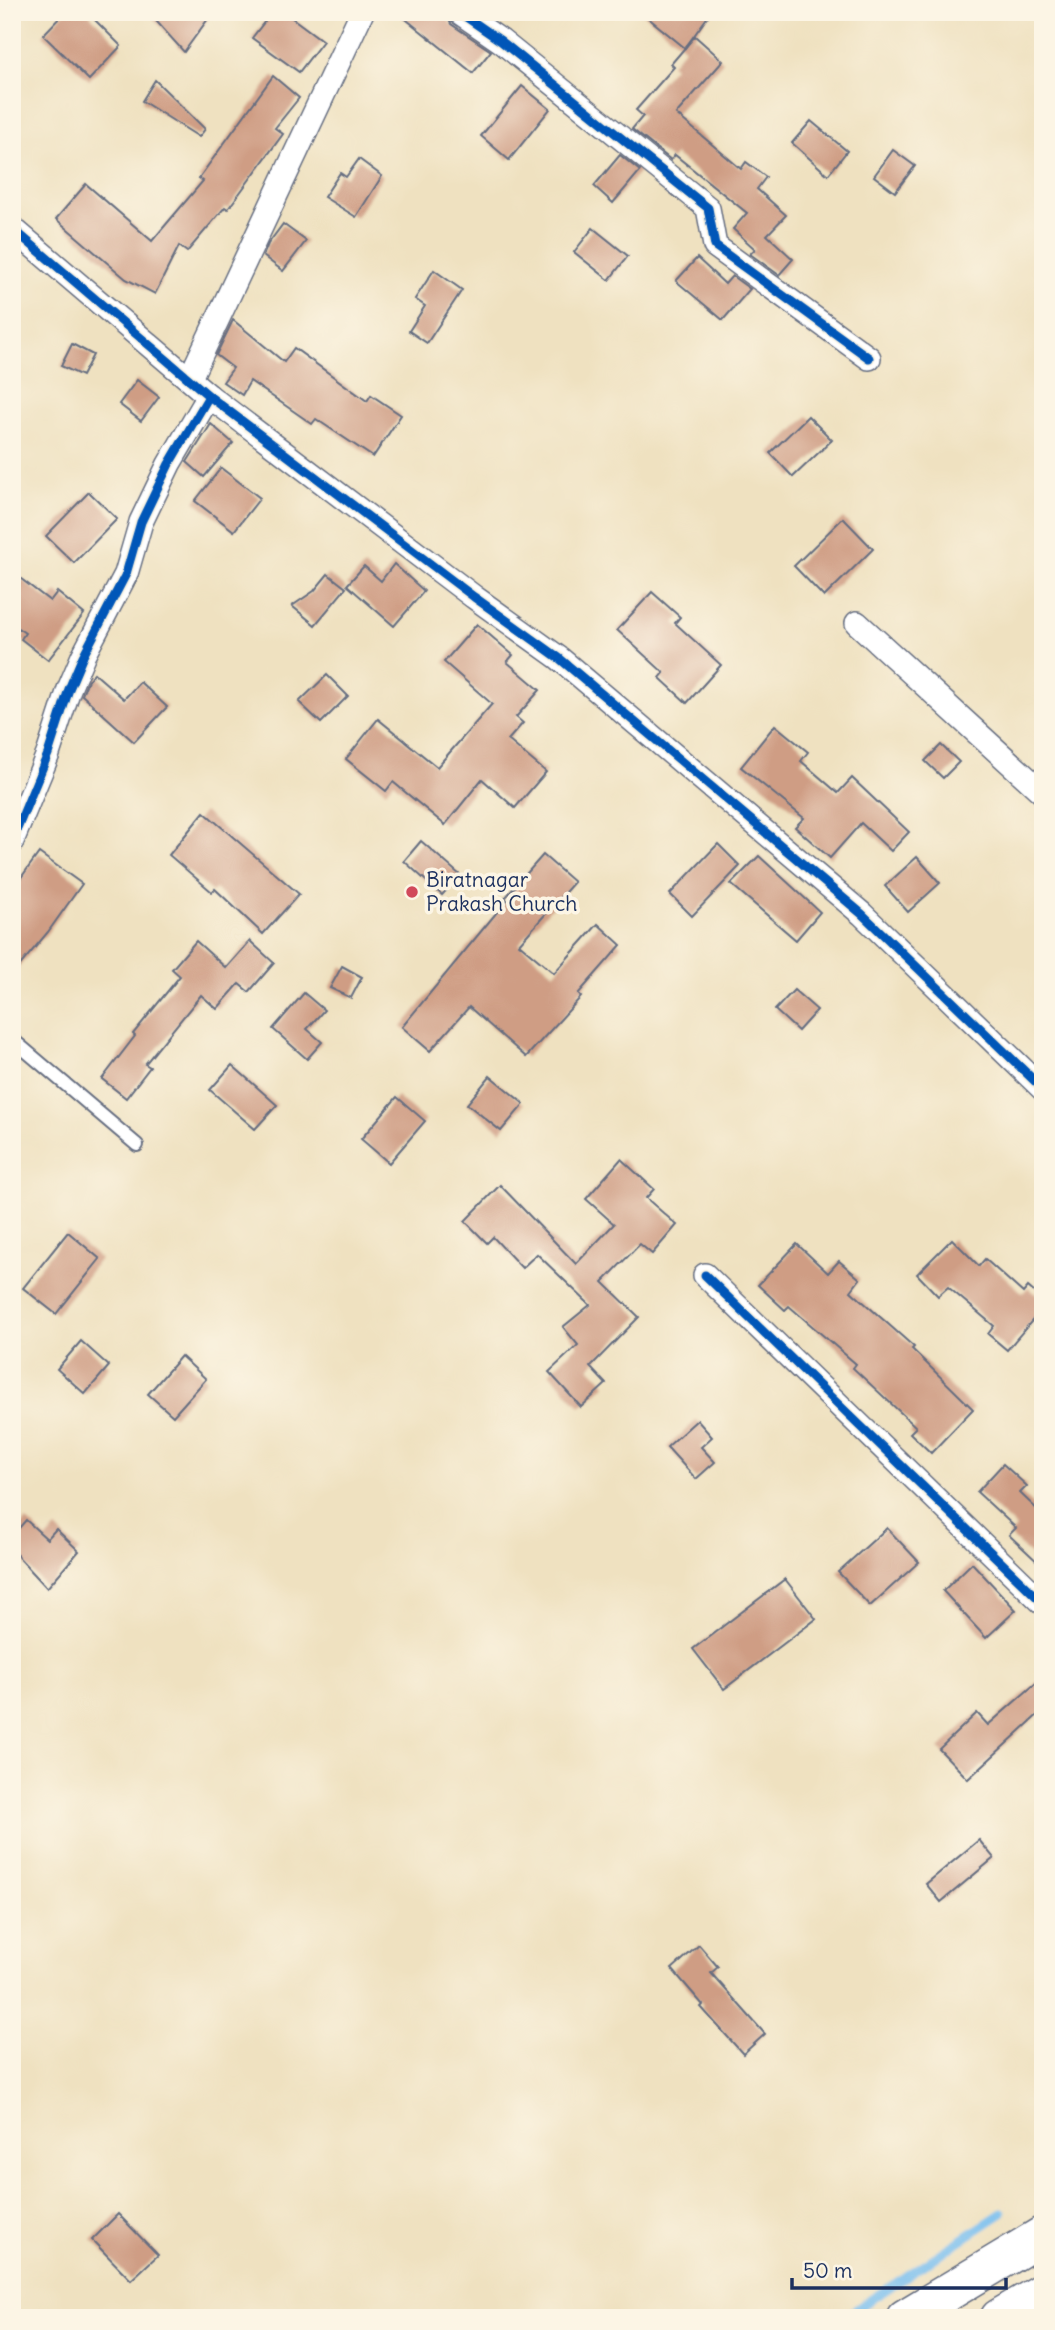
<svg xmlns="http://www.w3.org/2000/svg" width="1055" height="2330" font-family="Delius,sans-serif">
<rect width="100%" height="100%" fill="#fcf5e5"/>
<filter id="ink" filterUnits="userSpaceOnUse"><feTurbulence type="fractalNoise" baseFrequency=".0143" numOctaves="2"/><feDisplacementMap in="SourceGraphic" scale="14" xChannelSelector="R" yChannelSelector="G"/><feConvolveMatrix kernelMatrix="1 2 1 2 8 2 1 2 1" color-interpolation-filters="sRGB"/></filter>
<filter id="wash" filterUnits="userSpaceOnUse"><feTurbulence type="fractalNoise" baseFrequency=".00686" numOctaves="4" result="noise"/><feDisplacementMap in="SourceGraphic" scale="28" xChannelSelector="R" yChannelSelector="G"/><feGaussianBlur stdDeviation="1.57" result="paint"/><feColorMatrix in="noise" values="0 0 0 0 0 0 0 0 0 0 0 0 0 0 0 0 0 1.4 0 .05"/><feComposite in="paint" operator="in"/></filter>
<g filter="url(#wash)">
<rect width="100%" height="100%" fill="#efe1c0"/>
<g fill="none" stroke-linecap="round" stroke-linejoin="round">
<path stroke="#77beef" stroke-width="9" d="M 843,2318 L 1002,2213"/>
</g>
<g id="blocks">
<g fill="#cf9d84">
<path d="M 65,12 L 87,12 L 121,46 L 89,80 L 43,35 Z"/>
<path d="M 148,12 L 213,12 L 184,52 Z"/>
<path d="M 272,12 L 284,12 L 323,41 L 299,72 L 252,38 Z"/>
<path d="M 397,12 L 445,12 L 451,24 L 491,51 L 473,73 Z"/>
<path d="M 641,12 L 711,12 L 685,48 Z"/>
<path d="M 695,36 L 723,61 L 676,114 L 741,169 L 746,162 L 766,177 L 757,189 L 786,215 L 767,235 L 793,259 L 779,275 L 750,254 L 755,249 L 733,229 L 747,213 L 675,155 L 671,160 L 632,129 L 643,116 L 636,110 L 674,67 L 671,64 Z"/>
<path d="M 273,76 L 299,98 L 275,128 L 283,134 L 228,209 L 225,207 L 187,252 L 179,246 L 155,294 L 126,279 L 56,219 L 86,184 L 152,241 L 203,181 L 199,178 Z"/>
<path d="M 155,80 L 205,129 L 199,137 L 142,101 Z"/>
<path d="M 522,86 L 550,109 L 509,160 L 481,136 Z"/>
<path d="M 811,121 L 847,151 L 828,175 L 792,143 Z"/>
<path d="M 893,150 L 915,166 L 895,192 L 874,176 Z"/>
<path d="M 620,155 L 640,171 L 613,203 L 594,186 Z"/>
<path d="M 359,159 L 382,176 L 356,217 L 324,197 L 340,173 L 346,177 Z"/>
<path d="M 283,224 L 306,241 L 283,271 L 263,256 L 268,244 Z"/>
<path d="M 593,228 L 628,256 L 609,280 L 574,252 Z"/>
<path d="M 697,258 L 725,284 L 732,276 L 750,289 L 723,320 L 676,281 Z"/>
<path d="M 434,270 L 462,290 L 427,343 L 409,331 L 425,306 L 415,299 Z"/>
<path d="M 233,320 L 284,362 L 294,348 L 367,401 L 371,395 L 401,415 L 373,457 L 316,419 L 312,424 L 250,381 L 242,395 L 223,382 L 233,368 L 216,355 Z"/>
<path d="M 72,344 L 93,355 L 82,376 L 61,366 Z"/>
<path d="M 137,380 L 159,397 L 141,421 L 119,404 Z"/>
<path d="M 808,416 L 832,440 L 793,477 L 770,453 Z"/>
<path d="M 211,424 L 233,443 L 204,477 L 187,462 Z"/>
<path d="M 221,468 L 260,498 L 234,531 L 195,501 Z"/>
<path d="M 89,492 L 117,519 L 74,563 L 46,536 Z"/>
<path d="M 843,518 L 873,549 L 824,597 L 794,566 Z"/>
<path d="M 394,564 L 424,591 L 394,626 L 347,585 L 364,566 L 381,581 Z"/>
<path d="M 12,572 L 50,601 L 57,592 L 84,614 L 48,660 L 21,639 L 25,633 L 12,624 Z"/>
<path d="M 328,574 L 346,588 L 315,625 L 292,606 L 314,591 Z"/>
<path d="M 652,592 L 680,617 L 675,623 L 721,665 L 687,703 L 660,678 L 664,673 L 617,630 Z"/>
<path d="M 477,624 L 513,655 L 507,662 L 540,690 L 516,717 L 523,723 L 508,740 L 546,772 L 515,808 L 482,779 L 445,825 L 393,782 L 386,791 L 346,759 L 378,719 L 437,767 L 492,704 L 444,662 Z"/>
<path d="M 94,673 L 124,699 L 140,682 L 167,707 L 134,742 L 82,695 L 88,680 Z"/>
<path d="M 327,675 L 348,696 L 321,723 L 299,702 Z"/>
<path d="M 775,725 L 808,752 L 801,761 L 838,793 L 852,778 L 909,832 L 891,851 L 861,823 L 830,858 L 795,827 L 804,818 L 741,767 Z"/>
<path d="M 941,745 L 959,762 L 943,778 L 925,761 Z"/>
<path d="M 204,812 L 299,894 L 263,934 L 215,889 L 212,892 L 169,855 Z"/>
<path d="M 421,841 L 460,875 L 442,895 L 404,861 Z"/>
<path d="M 718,844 L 740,866 L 692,916 L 670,894 Z"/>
<path d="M 39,853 L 82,884 L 48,932 L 12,975 L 12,890 Z"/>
<path d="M 543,855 L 574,882 L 519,944 L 554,973 L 598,924 L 621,945 L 578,994 L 581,997 L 526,1057 L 469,1007 L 430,1051 L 402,1027 L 507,900 L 505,898 Z"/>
<path d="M 759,856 L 820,912 L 796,940 L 731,884 Z"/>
<path d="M 917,857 L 940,883 L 908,912 L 885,886 Z"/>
<path d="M 196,941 L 226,968 L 250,941 L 274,963 L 249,992 L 239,984 L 217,1009 L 201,995 L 145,1064 L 150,1067 L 126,1098 L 102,1079 L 135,1036 L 133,1034 L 180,976 L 172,969 Z"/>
<path d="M 342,966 L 362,977 L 351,998 L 330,988 Z"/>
<path d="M 794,990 L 817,1010 L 798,1031 L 775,1010 Z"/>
<path d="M 304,993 L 324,1010 L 307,1029 L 322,1042 L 307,1059 L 273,1029 Z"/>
<path d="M 232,1065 L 277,1105 L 255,1129 L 210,1090 Z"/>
<path d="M 490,1076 L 524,1104 L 501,1131 L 467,1104 Z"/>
<path d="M 397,1097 L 425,1121 L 389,1163 L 361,1139 Z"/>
<path d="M 621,1159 L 654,1189 L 646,1198 L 677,1225 L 652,1254 L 640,1244 L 603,1282 L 639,1317 L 590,1367 L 606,1384 L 581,1407 L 549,1372 L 578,1345 L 563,1327 L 590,1305 L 537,1254 L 522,1268 L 493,1237 L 487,1243 L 465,1221 L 500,1185 L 576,1264 L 614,1224 L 586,1199 Z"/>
<path d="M 68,1232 L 100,1259 L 56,1314 L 23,1288 Z"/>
<path d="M 952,1239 L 979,1266 L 985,1259 L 1023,1293 L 1028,1287 L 1043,1300 L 1043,1308 L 1007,1350 L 988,1334 L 994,1326 L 948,1287 L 938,1296 L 917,1274 Z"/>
<path d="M 797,1244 L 828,1273 L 839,1261 L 860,1279 L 851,1291 L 914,1347 L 912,1349 L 973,1409 L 931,1453 L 910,1433 L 916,1427 L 853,1368 L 856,1364 L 789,1306 L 785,1310 L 758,1285 Z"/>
<path d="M 81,1341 L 109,1366 L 85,1394 L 57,1369 Z"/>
<path d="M 181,1356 L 206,1379 L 173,1416 L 148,1394 Z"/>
<path d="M 697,1420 L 712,1437 L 701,1447 L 715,1462 L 696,1479 L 667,1447 Z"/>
<path d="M 1003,1464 L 1027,1486 L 1020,1493 L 1043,1515 L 1043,1567 L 1009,1535 L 1016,1528 L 977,1492 Z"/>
<path d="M 26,1520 L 47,1539 L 56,1529 L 79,1551 L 47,1588 L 12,1550 L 12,1536 Z"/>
<path d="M 887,1528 L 919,1562 L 870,1606 L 838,1572 Z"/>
<path d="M 972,1563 L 1016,1610 L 986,1638 L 943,1591 Z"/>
<path d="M 785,1579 L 816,1619 L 724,1689 L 693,1649 Z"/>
<path d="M 1043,1677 L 1043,1710 L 968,1779 L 939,1749 L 977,1713 L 988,1725 Z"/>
<path d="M 979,1840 L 994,1858 L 941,1902 L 926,1884 Z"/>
<path d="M 699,1945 L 718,1967 L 711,1973 L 765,2034 L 743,2054 L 701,2007 L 703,2005 L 672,1969 Z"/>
<path d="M 118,2214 L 158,2255 L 131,2280 L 92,2240 Z"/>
</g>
</g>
</g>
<g filter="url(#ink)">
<use href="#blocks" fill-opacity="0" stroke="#656d80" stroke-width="2"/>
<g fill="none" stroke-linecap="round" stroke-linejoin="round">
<defs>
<path id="lane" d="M 12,1039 L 137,1145"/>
<g id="street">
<path d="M 459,12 L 501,41 L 708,208 L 715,246 L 869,358"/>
<path d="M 12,228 L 209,396 L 474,597 L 559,658 L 862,914 L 1043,1089"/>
<path d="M 190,378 L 362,12"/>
<path d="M 857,623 L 1043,793"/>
<path d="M 12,841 L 48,754 L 69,689 L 83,656 L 126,574 L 141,522 L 169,464 L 209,396"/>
<path d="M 705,1275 L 1043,1603"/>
</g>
<g id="primary">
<path d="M 905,2318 L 1043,2235"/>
<path d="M 999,2318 L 1043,2292"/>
</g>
</defs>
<use href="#lane" stroke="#656d80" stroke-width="16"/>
<use href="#street" stroke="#656d80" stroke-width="26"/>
<use href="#primary" stroke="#656d80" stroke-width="40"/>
<use href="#lane" stroke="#fff" stroke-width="12"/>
<use href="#street" stroke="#fff" stroke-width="23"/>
<use href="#primary" stroke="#fff" stroke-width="37"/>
<defs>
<g id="cycleway">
<path d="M 459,12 L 501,41 L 708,208 L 715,246 L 869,358"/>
<path d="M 12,228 L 209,396 L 474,597 L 559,658 L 862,914 L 1043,1089"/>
<path d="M 12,841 L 48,754 L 69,689 L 83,656 L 126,574 L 141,522 L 169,464 L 209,396"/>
<path d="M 705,1275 L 1043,1603"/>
</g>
</defs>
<use href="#cycleway" stroke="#fcf5e5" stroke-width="13"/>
<use href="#cycleway" stroke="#0057b8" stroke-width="9"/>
</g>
</g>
<circle fill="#d1495b" stroke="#fcf5e5" stroke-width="2.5" cx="412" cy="892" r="7"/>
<g text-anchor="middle" stroke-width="7" stroke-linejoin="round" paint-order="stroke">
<g font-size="21" fill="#1b2f5e" stroke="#fcf5e5" text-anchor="start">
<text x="426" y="887">Biratnagar<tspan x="426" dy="24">Prakash Church</tspan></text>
</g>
</g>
<rect width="1055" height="2330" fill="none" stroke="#fcf5e5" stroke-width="42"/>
<path d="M792 2278v10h214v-10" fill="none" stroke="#1b2f5e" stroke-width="3.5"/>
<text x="803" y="2278" font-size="21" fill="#1b2f5e" stroke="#fcf5e5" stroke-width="5" paint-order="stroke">50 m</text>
</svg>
